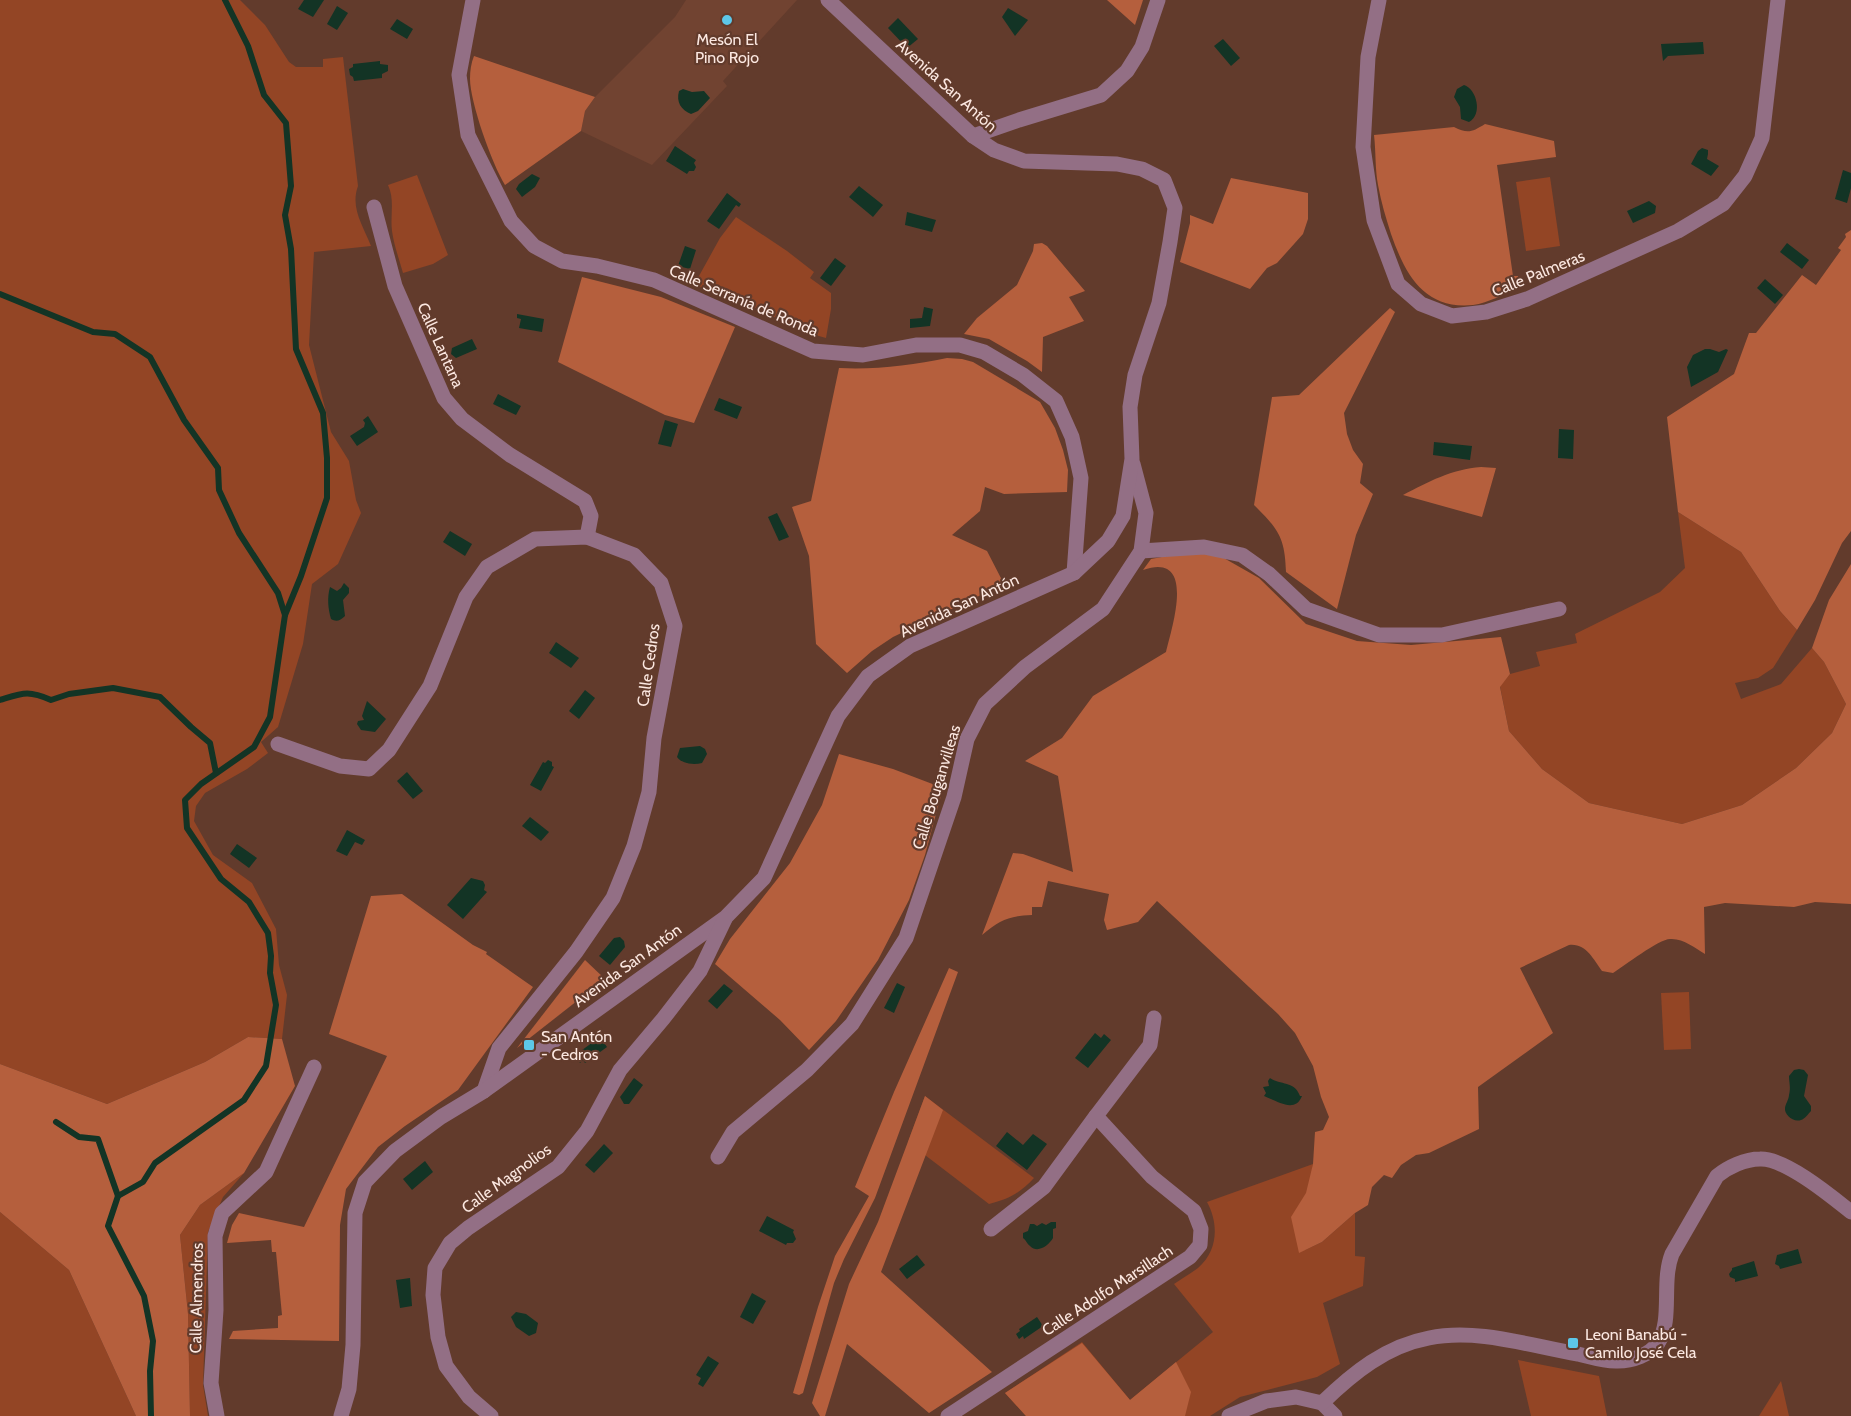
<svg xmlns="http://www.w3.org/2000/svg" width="1851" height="1416" font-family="Cabin,sans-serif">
<rect width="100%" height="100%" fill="#623b2c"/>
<path fill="#714331" d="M 686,0 L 797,0 L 723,81 L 727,86 L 652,165 L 581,131 L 585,111 L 595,97 L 675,17 Z"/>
<g fill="#934525">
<path d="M 0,0 L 240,0 L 265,25 L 289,62 L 296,67 L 323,67 L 323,59 L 343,57 L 358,186 C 350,208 363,225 371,246 L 314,252 L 309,345 L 331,432 L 349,461 L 356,500 L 361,513 L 338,564 L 312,584 L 303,644 L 278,727 L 261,742 L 268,753 L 247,769 L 205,793 L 196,806 L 194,821 L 213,855 L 252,883 L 276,929 L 279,965 L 287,995 L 282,1039 L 248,1037 L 205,1062 L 107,1104 L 0,1064 Z"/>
<path d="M 417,175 L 448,255 L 433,264 L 403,273 C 399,259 394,245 392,231 C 390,215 395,200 388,185 Z"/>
<path d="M 1550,177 L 1560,246 L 1526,251 L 1516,182 Z"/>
<path d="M 736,217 L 787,251 L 814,272 L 810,278 L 831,293 L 831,309 L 826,338 L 808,333 L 747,304 L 694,285 L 720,238 Z"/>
<path d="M 1678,512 L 1741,552 L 1780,611 L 1797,630 L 1773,668 L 1758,678 L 1735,683 L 1741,699 L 1781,684 L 1812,648 L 1824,662 L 1846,704 L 1832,733 L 1796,768 L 1742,805 L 1682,824 L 1589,803 L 1542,769 L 1509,731 L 1500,686 L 1510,674 L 1540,666 L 1536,652 L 1577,643 L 1575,634 L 1660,592 L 1685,568 Z"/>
<path d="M 1689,992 L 1691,1049 L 1664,1050 L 1661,993 Z"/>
<path d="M 925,1096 L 1034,1178 C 1020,1193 1009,1199 989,1204 L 908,1142 Z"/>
<path d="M 1313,1164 L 1305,1250 L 1322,1242 L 1355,1213 L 1355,1256 L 1365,1257 L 1363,1286 L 1323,1303 L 1340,1364 L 1317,1377 L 1240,1397 L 1210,1416 L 1026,1416 L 1005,1393 L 1082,1342 L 1130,1400 L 1213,1332 L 1174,1284 C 1181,1279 1190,1274 1198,1268 C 1218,1251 1219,1224 1207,1202 Z"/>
<path d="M 244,1173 L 223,1197 L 208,1232 L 203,1385 L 208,1416 L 190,1416 L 188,1314 L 180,1235 L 200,1205 Z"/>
<path d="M 0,1212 L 69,1270 L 136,1416 L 0,1416 Z"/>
<path d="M 1518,1360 L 1599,1376 L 1607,1416 L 1531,1416 Z"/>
<path d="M 1781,1381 L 1789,1416 L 1759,1416 Z"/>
</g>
<g fill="#b55f3d">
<path d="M 1108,0 L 1143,0 L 1135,25 L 1107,0 Z"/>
<path d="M 474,56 L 595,97 L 585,111 L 581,131 L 505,185 C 492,164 470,102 470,79 C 470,71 471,63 474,56 Z"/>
<path d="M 1485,124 L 1554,141 L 1556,157 L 1497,165 L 1513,276 L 1518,276 L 1520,288 C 1506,293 1488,303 1473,305 C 1424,310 1405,274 1391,234 C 1386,218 1381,202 1378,185 C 1375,169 1376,152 1374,135 L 1454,127 C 1468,134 1472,132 1485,124 Z"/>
<path d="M 1231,178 L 1308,193 L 1308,219 L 1303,234 L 1277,263 L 1267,268 L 1250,289 L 1180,262 L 1190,223 L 1190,215 L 1213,224 Z"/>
<path d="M 1851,230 L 1851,531 L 1842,543 L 1815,600 L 1797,630 L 1780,611 L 1741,552 L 1678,512 L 1667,417 L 1734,374 L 1749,333 L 1756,333 L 1802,275 L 1816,285 L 1841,250 L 1838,248 L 1846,237 L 1845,234 Z"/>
<path d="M 1042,243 L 1047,246 L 1085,291 L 1069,297 L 1084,321 L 1043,337 L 1042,372 L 1027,361 L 989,339 L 964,334 L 977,318 L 1017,285 L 1033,251 L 1034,244 Z"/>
<path d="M 582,277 L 661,297 L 735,327 L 694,423 L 665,415 L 558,362 Z"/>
<path d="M 1390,308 L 1395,312 L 1344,413 L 1347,434 L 1353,450 L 1363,464 L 1360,483 L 1373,494 L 1356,535 L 1337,609 L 1286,572 C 1285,537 1278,529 1254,505 L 1272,397 L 1299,395 Z"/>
<path d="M 947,358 L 962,359 L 973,362 L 1040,402 L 1055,428 L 1063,450 L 1068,470 L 1067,492 L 1004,494 L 985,487 L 980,511 L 952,535 L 987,551 L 1004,584 L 893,637 L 872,651 L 847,673 L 816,644 L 809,556 L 792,507 L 811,501 L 839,368 C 875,370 912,365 947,358 Z"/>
<path d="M 1481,467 L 1496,468 L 1482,517 L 1403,495 C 1428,482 1452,469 1481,467 Z"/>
<path d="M 1201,552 L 1222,557 L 1259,578 L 1306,624 L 1357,641 L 1411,645 L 1501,637 L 1510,674 L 1500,687 L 1509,731 L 1542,769 L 1589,803 L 1682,824 L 1742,805 L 1796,768 L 1832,733 L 1846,704 L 1824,662 L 1812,648 L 1829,600 L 1851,564 L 1851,904 L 1815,902 L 1794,907 L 1725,903 L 1704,907 L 1705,954 C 1695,948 1683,938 1670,939 C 1659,939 1624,966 1613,973 L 1602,971 C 1593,959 1586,943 1569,945 L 1520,968 L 1553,1033 L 1478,1087 L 1479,1129 L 1429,1153 L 1416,1155 L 1401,1165 L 1392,1178 L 1384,1175 L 1372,1187 L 1368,1205 L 1355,1213 L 1322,1242 L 1299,1253 L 1291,1217 L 1306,1193 L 1313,1164 L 1315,1132 L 1323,1130 L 1329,1117 L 1321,1097 L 1313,1066 L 1295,1033 L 1278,1014 L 1157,901 L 1138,922 L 1107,930 L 1104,920 L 1109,894 L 1048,881 L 1042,907 L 1032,907 L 1032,915 C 1009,916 1000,920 982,935 L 1013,853 L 1023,854 L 1073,872 L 1058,776 L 1025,761 L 1062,738 L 1093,696 L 1166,652 C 1172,627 1197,551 1143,570 L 1151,559 L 1178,554 Z"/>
<path d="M 839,754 L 893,769 L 943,788 L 925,855 L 909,900 L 878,960 L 836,1021 L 809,1050 L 780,1020 L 715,964 L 730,939 L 790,863 L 822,805 Z"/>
<path d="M 402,894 L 473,945 L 487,952 L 486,954 L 533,987 L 458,1090 L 405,1126 L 378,1147 L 346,1189 L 340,1225 L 339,1341 L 229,1339 L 233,1331 L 278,1328 L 278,1316 L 282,1315 L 276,1252 L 272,1252 L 271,1240 L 227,1243 L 232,1225 L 239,1213 L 304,1227 L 387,1056 L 329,1034 L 371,896 Z"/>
<path d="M 585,960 L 605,979 L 517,1048 Z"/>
<path d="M 949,968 L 958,972 L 875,1198 L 844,1259 L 834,1283 L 803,1393 L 799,1395 L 793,1393 L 818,1307 L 835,1256 L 869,1196 L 855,1187 L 894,1092 Z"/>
<path d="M 248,1037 L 282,1039 L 295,1086 L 244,1173 L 200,1205 L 180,1235 L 188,1314 L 190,1416 L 136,1416 L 69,1270 L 0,1212 L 0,1064 L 107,1104 L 205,1062 Z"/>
<path d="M 925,1096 L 943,1110 L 881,1272 L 992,1372 L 929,1413 L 847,1344 L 825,1416 L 820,1416 L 812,1403 L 849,1284 L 878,1222 Z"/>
<path d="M 1082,1343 L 1130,1400 L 1176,1362 L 1191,1392 L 1185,1416 L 1026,1416 L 1005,1393 Z"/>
</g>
<g fill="#133425">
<path d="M 304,0 L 324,0 L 313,17 L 298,9 Z"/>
<path d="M 337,6 L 348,13 L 337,30 L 327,24 Z"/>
<path d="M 1008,8 L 1028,20 L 1015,36 L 1002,17 Z"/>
<path d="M 898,18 L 918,39 L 907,48 L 888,28 Z"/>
<path d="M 397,19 L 413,29 L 407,39 L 390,29 Z"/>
<path d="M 1223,39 L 1240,58 L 1231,66 L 1214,46 Z"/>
<path d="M 1703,42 L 1704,54 L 1668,56 L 1663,61 L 1661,44 Z"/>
<path d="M 380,61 L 380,64 L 388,65 L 388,71 L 382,74 L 382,78 L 354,81 L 353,77 L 350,75 L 349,69 L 353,67 L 353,64 Z"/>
<path d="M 1464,85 C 1477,89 1483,115 1469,122 L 1461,119 L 1460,107 L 1454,97 L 1457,89 Z"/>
<path d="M 683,89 L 692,92 L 704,91 L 710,98 L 698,111 L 691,114 C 681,110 676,102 679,91 Z"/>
<path d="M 675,146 L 696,160 L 694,163 L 696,167 L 694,171 L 689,171 L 687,174 L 666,161 Z"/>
<path d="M 1702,148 L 1708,150 L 1708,154 L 1707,159 L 1719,166 L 1711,176 L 1691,164 L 1698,151 Z"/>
<path d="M 1843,170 L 1851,173 L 1851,188 L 1847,203 L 1835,199 Z"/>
<path d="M 532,174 L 540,178 L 535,187 L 522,197 L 516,189 L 519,184 Z"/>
<path d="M 859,186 L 883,205 L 873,217 L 849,197 Z"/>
<path d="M 727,193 L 741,204 L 739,207 L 736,205 L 719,229 L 707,221 Z"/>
<path d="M 1649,201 L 1656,206 L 1655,213 L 1633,223 L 1627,211 Z"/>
<path d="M 907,212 L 936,220 L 932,232 L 905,225 Z"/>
<path d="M 1787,243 L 1809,260 L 1802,269 L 1780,252 Z"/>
<path d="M 685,246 L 696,250 L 690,269 L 678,266 Z"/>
<path d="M 835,258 L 846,266 L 831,286 L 820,278 Z"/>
<path d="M 1765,279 L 1783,295 L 1775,304 L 1757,288 Z"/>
<path d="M 924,307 L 933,309 L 930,326 L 910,328 L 910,319 L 922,318 Z"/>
<path d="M 517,314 L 544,319 L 542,332 L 519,328 L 521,319 L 517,318 Z"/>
<path d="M 472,339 L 477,349 L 456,358 L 451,354 L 452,348 Z"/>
<path d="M 1705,349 L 1710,349 L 1719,352 L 1726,349 L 1728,350 L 1718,372 L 1691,387 L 1687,367 L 1693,355 Z"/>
<path d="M 498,394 L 521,406 L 516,415 L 493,404 Z"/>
<path d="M 719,398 L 742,407 L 737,419 L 714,410 Z"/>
<path d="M 368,416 L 378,432 L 357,446 L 350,436 L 364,427 L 365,423 L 363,420 Z"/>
<path d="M 665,420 L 678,424 L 671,447 L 658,444 Z"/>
<path d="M 1559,429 L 1574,430 L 1573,459 L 1558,458 Z"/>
<path d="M 1434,442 L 1472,446 L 1470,460 L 1433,455 Z"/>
<path d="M 777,513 L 789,537 L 779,541 L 768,517 Z"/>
<path d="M 450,531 L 472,544 L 465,556 L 443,542 Z"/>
<path d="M 344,583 L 349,588 L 349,593 L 343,600 L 345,616 C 340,621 336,622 331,619 C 328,608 327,598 330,587 L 337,591 L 341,588 Z"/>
<path d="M 556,642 L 579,658 L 571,668 L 549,653 Z"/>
<path d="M 585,690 L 595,698 L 579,719 L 569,711 Z"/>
<path d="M 367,701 L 386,719 L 375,732 L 361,730 L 357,724 L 358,721 L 364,720 L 362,716 Z"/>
<path d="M 700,746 L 705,749 L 707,754 L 702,763 C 694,765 682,764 677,757 L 680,748 Z"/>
<path d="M 548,760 L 552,762 L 552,766 L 554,767 L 541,791 L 530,785 L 543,762 L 545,763 Z"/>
<path d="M 407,772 L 423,791 L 413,799 L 397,781 Z"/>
<path d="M 530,817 L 549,832 L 541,841 L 522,826 Z"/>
<path d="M 347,830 L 365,840 L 362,845 L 355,842 L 347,856 L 336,851 Z"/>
<path d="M 237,844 L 257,858 L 249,868 L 230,854 Z"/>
<path d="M 471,878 L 483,881 L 485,885 L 484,890 L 487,892 L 463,919 L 447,905 Z"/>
<path d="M 620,937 L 624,941 L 625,947 L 610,965 L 599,956 L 614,938 Z"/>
<path d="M 897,983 L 905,987 L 894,1013 L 884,1008 Z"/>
<path d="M 724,984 L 733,991 L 717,1009 L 708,1001 Z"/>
<path d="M 1095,1033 L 1101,1038 L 1104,1034 L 1111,1040 L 1088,1068 L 1075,1058 Z"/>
<path d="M 600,1037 L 607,1047 L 585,1063 L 583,1060 L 580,1063 L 577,1058 L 580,1055 L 578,1053 Z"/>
<path d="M 1799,1069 L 1804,1070 L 1808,1075 L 1804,1096 L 1811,1106 L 1811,1111 C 1808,1114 1805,1119 1801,1120 C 1793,1123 1784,1114 1785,1108 C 1785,1105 1789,1099 1789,1095 C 1791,1088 1789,1082 1789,1076 L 1794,1070 Z"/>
<path d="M 634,1078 L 643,1085 L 629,1104 L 624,1104 L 620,1097 Z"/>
<path d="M 1270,1078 C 1280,1085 1295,1081 1300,1096 L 1302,1096 C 1295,1114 1277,1101 1264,1096 L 1266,1093 L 1263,1087 L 1269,1086 L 1268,1081 Z"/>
<path d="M 1007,1132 L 1023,1145 L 1033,1134 L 1047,1144 L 1027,1170 L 996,1146 Z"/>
<path d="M 604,1144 L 613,1153 L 594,1173 L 585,1165 Z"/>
<path d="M 425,1161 L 433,1172 L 412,1190 L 403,1179 Z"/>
<path d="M 767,1216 L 794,1230 L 793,1232 L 796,1239 L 793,1243 L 787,1243 L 786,1245 L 759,1231 Z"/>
<path d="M 1051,1222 L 1056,1222 L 1056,1228 L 1053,1229 L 1053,1238 C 1049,1245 1038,1254 1030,1246 C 1027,1244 1026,1240 1023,1238 L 1023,1233 L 1028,1231 L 1030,1224 L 1034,1224 L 1037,1226 L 1042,1223 L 1046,1225 Z"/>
<path d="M 1798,1249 L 1802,1263 L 1780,1269 L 1779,1266 L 1775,1264 L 1777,1255 Z"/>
<path d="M 917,1255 L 925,1265 L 907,1279 L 899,1269 Z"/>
<path d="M 1754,1261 L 1758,1276 L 1735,1282 L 1735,1279 L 1730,1277 L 1729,1274 L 1732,1270 L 1732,1268 Z"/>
<path d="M 410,1278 L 412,1306 L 400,1308 L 396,1280 Z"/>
<path d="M 752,1293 L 766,1301 L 753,1324 L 740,1317 Z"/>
<path d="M 516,1312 L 526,1314 L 538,1323 L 536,1333 L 529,1336 L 516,1327 L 511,1317 Z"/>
<path d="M 1037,1317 L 1043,1326 L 1024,1339 L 1023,1336 L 1019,1339 L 1016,1334 L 1020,1331 L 1019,1329 Z"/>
<path d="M 708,1356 L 719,1363 L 703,1387 L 698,1384 L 701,1378 L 696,1375 Z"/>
</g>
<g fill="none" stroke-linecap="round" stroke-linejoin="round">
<g stroke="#133425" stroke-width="6">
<path d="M 0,294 L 93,332 L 115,334 L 150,357 L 184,420 L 218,468 L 219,490 L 239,533 L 278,593 L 285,615"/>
<path d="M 0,700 C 23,693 28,690 51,700 L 69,694 L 113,688 L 160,697 L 191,727 L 210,743 L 216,773"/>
<path d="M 56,1122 L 79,1137 L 98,1139 L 118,1196"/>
<path d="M 151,1416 L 150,1371 L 153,1341 L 144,1296 L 108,1226 L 118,1196 L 143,1182 L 155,1163 L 244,1100 L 266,1066 L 276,1005 L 270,973 L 271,956 L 268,933 L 249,902 L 221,879 L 187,828 L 185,800 L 201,784 L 254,747 L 270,717 L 285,615 L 301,576 L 327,498 L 327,458 L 323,413 L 296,349 L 291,249 L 285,215 L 291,186 L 286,123 L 264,95 L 248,46 L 225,0"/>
</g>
<g stroke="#936f85" stroke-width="15">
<path d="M 473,0 L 459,75 L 468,135 L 511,221 L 534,246 L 562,261 L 597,266 L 654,280 L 813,351 L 863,355 L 916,345 L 960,345 L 984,352 L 1023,375 L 1056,401 L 1072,437 L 1081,478 L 1074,573"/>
<path d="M 1379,0 L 1368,57 L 1363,147 L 1374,220 L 1398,284 L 1421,304 L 1452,316 L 1486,312 L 1527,299 L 1678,231 L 1723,204 L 1745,176 L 1762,138 L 1778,0"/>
<path d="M 973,136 L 1019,120 L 1101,95 L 1127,71 L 1142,47 L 1158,0"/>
<path d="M 374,207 L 395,286 L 444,398 L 462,419 L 510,455 L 585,501 L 591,516 L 587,537"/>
<path d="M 1141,551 L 1204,547 L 1242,555 L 1269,574 L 1306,609 L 1379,635 L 1442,635 L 1559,609"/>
<path d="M 278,744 L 340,766 L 369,769 L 389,750 L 430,686 L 466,597 L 487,567 L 535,539 L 587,537 L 634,555 L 661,583 L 675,626 L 654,738 L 649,792 L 634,846 L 613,898 L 576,952 L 499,1048 L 484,1091"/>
<path d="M 718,1157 L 733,1132 L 807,1070 L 852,1024 L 906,938 L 954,797 L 967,739 L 985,704 L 1025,667 L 1103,609 L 1141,551 L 1146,513 L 1133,464"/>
<path d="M 991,1229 L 1044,1187 L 1096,1116"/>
<path d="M 1322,1403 L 1335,1416"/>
<path d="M 217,1416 L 211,1383 L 216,1310 L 215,1236 L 222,1213 L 266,1172 L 314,1067"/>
<path d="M 341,1416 L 349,1389 L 353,1345 L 355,1213 L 365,1182 L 395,1151 L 441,1117 L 484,1091 L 726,917 L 764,878 L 838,716 L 868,676 L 910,646 L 1074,573 L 1108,541 L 1123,516 L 1132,459 L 1130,407 L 1135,375 L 1159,303 L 1170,242 L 1175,208 L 1164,180 L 1142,169 L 1117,164 L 1024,161 L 994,150 L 973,136 L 828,0"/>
<path d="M 491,1416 L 469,1397 L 446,1366 L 438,1337 L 433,1295 L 435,1268 L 450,1243 L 468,1228 L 558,1167 L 587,1131 L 620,1070 L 663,1019 L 700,971 L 725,919"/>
<path d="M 948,1416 L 1190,1257 L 1200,1245 L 1201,1229 L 1194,1211 L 1152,1177 L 1096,1116 L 1150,1045 L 1154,1018"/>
<path d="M 1229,1416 L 1266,1401 L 1296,1397 L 1322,1403 C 1353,1373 1386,1346 1429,1338 C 1478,1328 1530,1346 1578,1354 C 1591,1357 1605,1362 1618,1361 C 1632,1361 1650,1355 1658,1343 C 1673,1320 1661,1282 1672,1254 L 1717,1176 C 1728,1167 1745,1159 1760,1159 C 1785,1158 1831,1196 1851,1212"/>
</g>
</g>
<g fill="#5dc7e8" stroke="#623b2c" stroke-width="2">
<circle cx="727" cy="20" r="6"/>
<rect x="523" y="1039" width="12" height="12" rx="3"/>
<rect x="1567" y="1337" width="12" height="12" rx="3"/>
</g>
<g text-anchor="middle" stroke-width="4.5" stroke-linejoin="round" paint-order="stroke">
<g font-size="16" fill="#fce8e1" stroke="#623b2c" text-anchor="start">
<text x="727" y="45" text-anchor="middle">Mesón El<tspan x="727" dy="18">Pino Rojo</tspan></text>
<text x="541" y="1042">San Antón<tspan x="541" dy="18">- Cedros</tspan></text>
<text x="1585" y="1340">Leoni Banabú -<tspan x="1585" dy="18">Camilo José Cela</tspan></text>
</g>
<g font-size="16" fill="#fce8e1" stroke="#623b2c">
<text transform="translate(947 85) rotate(42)" y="6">Avenida San Antón</text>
<text transform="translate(1538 273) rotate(-22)" y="6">Calle Palmeras</text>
<text transform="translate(744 300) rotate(23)" y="6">Calle Serranía de Ronda</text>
<text transform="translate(441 345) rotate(66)" y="6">Calle Lantana</text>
<text transform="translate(959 605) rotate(-25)" y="6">Avenida San Antón</text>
<text transform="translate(648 665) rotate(-82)" y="6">Calle Cedros</text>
<text transform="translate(936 787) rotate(-73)" y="6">Calle Bouganvilleas</text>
<text transform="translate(627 965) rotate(-36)" y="6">Avenida San Antón</text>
<text transform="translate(506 1178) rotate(-36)" y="6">Calle Magnolios</text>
<text transform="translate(1107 1290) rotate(-33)" y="6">Calle Adolfo Marsillach</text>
<text transform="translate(196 1298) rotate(-89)" y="6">Calle Almendros</text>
</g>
</g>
</svg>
